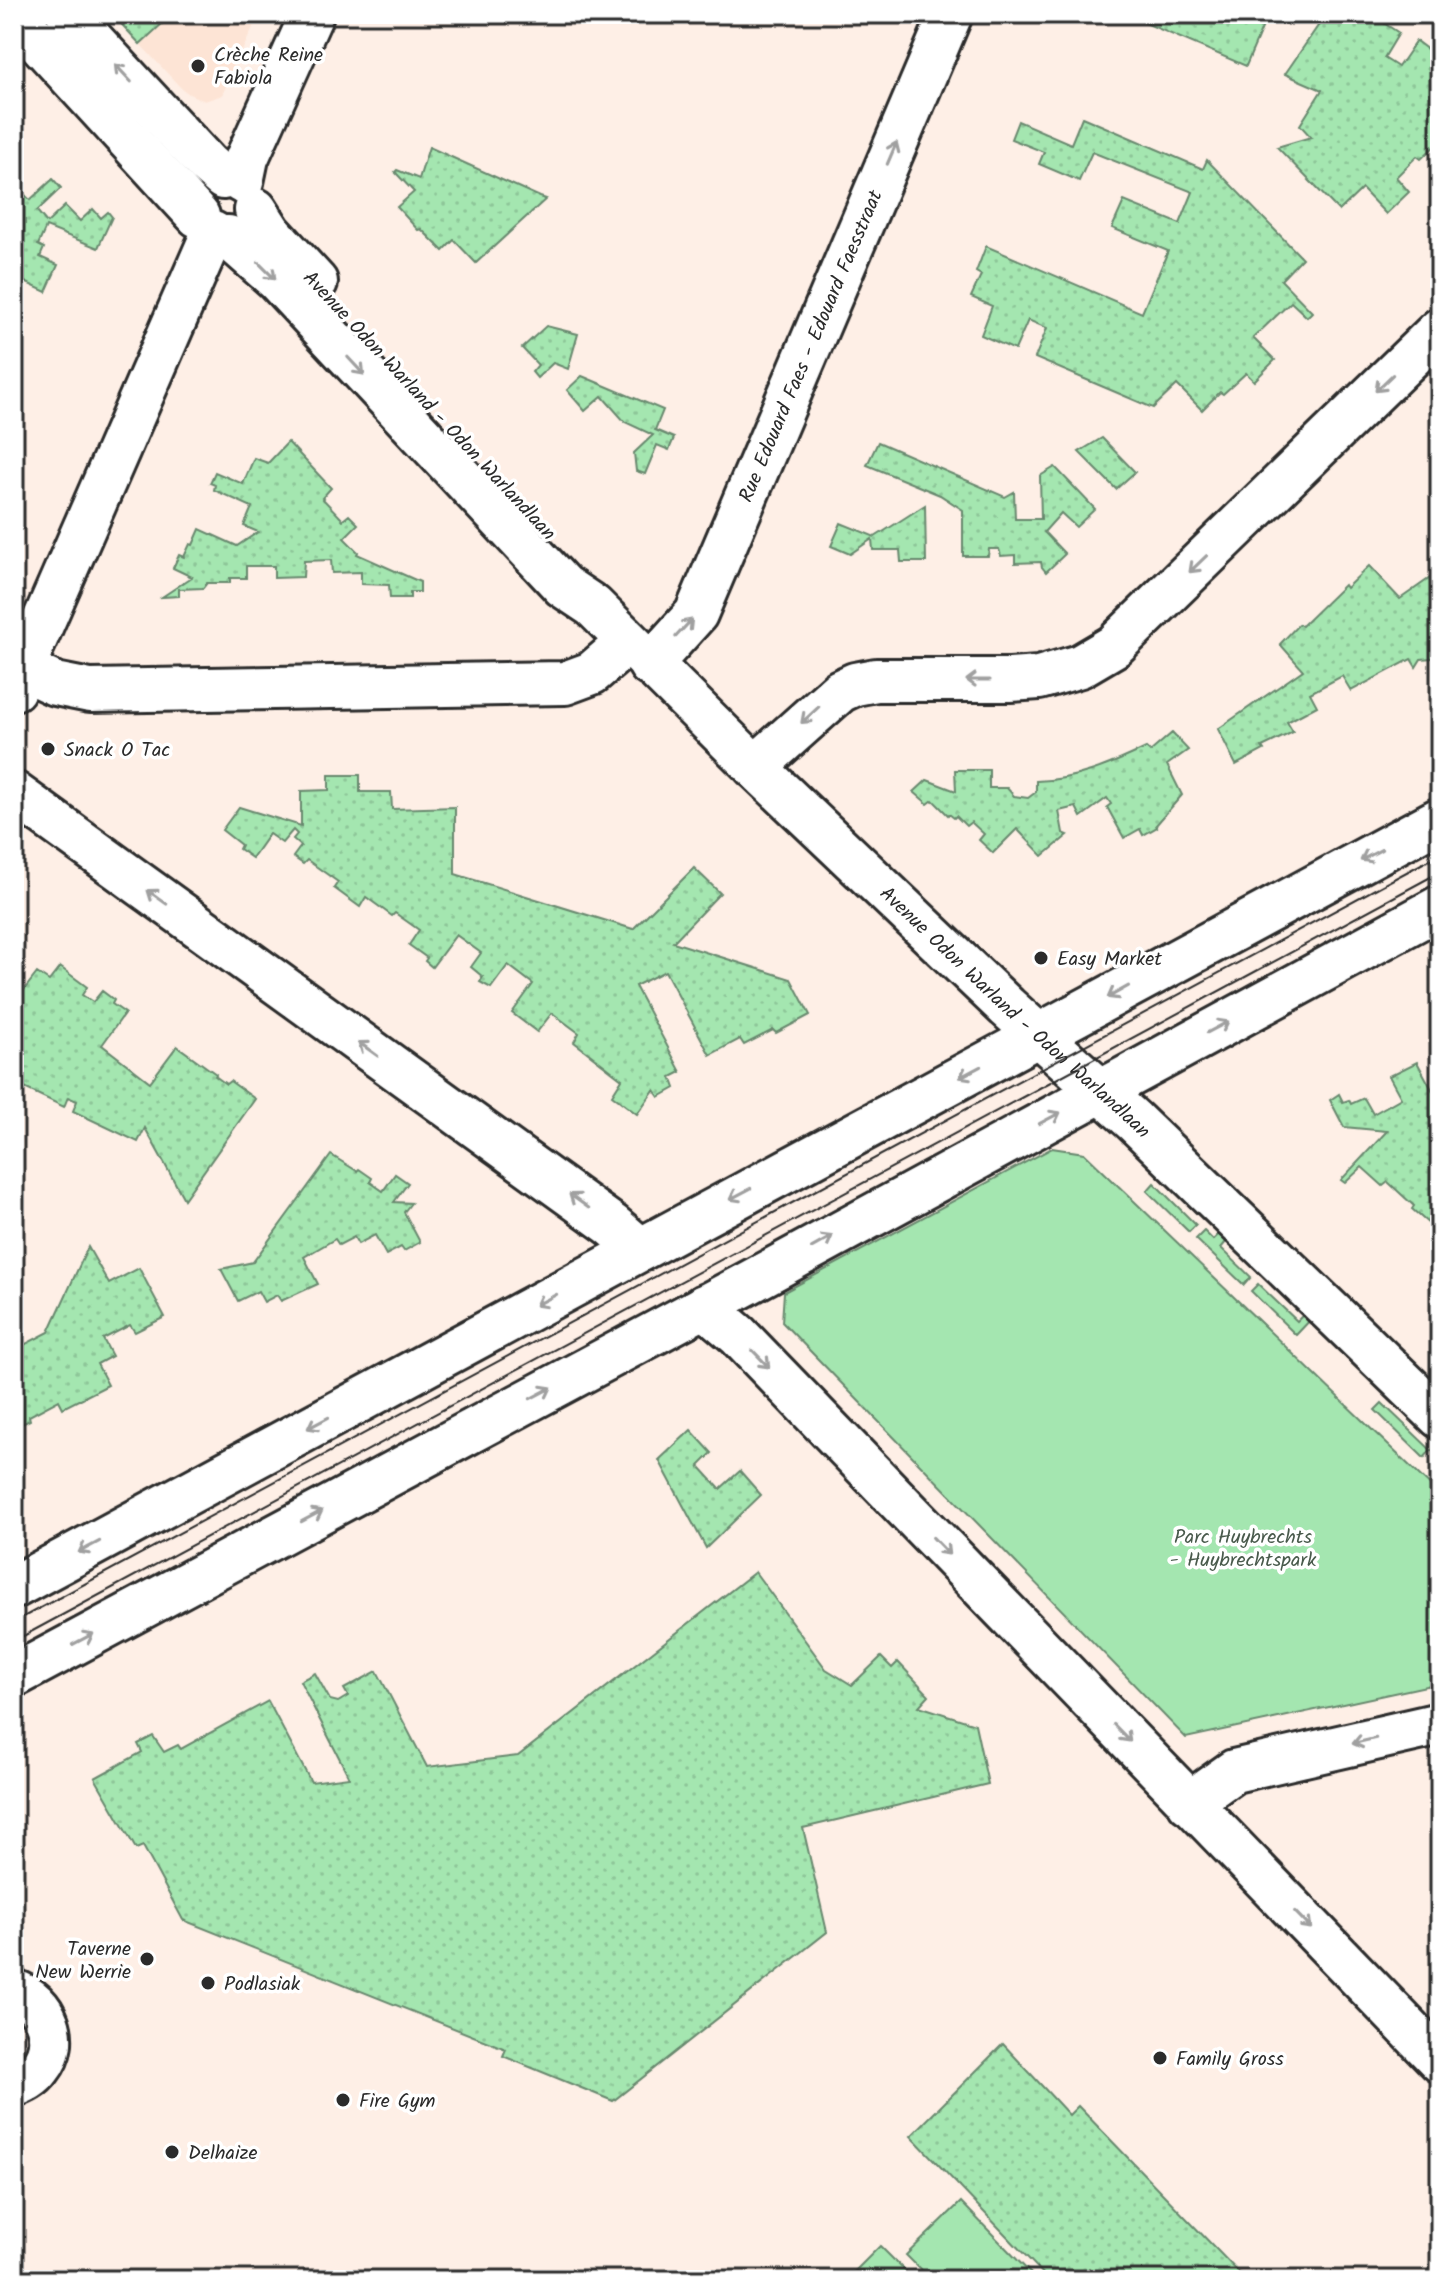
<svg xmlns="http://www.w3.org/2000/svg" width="1454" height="2294" font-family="Kalam,sans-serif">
<defs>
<pattern id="garden-dots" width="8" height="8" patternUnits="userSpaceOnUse" patternTransform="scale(2)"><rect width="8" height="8" fill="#a4e6b0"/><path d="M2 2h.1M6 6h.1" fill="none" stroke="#8dc598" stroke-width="1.8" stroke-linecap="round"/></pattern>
</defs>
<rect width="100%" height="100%" fill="#feefe6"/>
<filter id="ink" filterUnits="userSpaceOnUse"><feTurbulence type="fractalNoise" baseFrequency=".0125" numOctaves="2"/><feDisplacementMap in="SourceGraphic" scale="16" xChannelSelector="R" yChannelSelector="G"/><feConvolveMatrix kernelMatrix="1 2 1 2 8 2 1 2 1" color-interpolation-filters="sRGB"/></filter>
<g filter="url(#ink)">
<path fill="#fde4d5" d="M 112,14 L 259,14 L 222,95 L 205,101 L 189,94 L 181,88 Z"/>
<g fill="#a4e6b0" stroke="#68886e" stroke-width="2">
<path d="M 1052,1148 L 1084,1153 L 1440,1495 L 1440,1683 L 1186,1738 L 782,1322 L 784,1292 Z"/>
<path d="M 1154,1183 L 1196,1225 L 1189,1232 L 1147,1191 Z"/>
<path d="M 1224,1229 L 1231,1236 L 1221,1248 L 1251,1277 L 1244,1285 L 1196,1239 L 1204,1231 L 1213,1240 Z"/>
<path d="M 1258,1284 L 1297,1321 L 1308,1310 L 1314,1316 L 1296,1335 L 1251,1291 Z"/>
<path d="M 1382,1403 L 1431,1450 L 1424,1458 L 1375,1410 Z"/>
<path d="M 961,2202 L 1037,2280 L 931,2280 L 906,2255 Z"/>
<path d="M 880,2246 L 914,2280 L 846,2280 Z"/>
</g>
<g fill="url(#garden-dots)" stroke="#68886e" stroke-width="2">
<path d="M 112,14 L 154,14 L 163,23 L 140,44 Z"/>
<path d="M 1132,14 L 1268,14 L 1246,66 L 1131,17 Z"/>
<path d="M 1319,14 L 1370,14 L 1399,33 L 1384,58 L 1398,67 L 1416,41 L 1440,59 L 1440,141 L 1421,159 L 1417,156 L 1396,177 L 1409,192 L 1386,214 L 1362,189 L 1339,211 L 1277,147 L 1311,137 L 1300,125 L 1322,90 L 1285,74 L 1320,23 L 1315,20 Z"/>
<path d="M 1082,117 L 1203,169 L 1207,160 L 1302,258 L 1281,280 L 1312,312 L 1307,317 L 1291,302 L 1253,338 L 1275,360 L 1254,381 L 1246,373 L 1223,394 L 1220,392 L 1202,410 L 1177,385 L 1153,408 L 1035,358 L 1047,328 L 1028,320 L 1015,350 L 981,335 L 992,306 L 971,297 L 981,275 L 976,272 L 986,246 L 1142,313 L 1168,251 L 1112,228 L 1124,201 L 1180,224 L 1193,192 L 1092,152 L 1079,181 L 1039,164 L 1044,152 L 1011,139 L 1018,121 L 1071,144 Z"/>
<path d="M 429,147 L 540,197 L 546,199 L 476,263 L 454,240 L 443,251 L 421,229 L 418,230 L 397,207 L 414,192 L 395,172 L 397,170 L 419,179 Z"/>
<path d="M 53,179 L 61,188 L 37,211 L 47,223 L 65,206 L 80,221 L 93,209 L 101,218 L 108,212 L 112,217 L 98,248 L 46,227 L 38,245 L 44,248 L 40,257 L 58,265 L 46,292 L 14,277 L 14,184 L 30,200 Z"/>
<path d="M 546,326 L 578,334 L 568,369 L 553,363 L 537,378 L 532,372 L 538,365 L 522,348 Z"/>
<path d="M 582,376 L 663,410 L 655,430 L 674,438 L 669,450 L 657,445 L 645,474 L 636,471 L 634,453 L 653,435 L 625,422 L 602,396 L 585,411 L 567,390 Z"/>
<path d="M 1102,438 L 1135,472 L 1116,489 L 1079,452 Z"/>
<path d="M 288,442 L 331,488 L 322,498 L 343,520 L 349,515 L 358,524 L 344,538 L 358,552 L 357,554 L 420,582 L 420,592 L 410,592 L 410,598 L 390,598 L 389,585 L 361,584 L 361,572 L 332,573 L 331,560 L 304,561 L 303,577 L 274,578 L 274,566 L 246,566 L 246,578 L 230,578 L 230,583 L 207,583 L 203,588 L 179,589 L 179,596 L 162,597 L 192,577 L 173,568 L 179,555 L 184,557 L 190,544 L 193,545 L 200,529 L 237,546 L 258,532 L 244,526 L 252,507 L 214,490 L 215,485 L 210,483 L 215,472 L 243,484 L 254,458 L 268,463 Z"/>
<path d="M 878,442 L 1005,497 L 1014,492 L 1015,519 L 1041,519 L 1040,476 L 1055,467 L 1095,509 L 1076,527 L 1061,513 L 1044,532 L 1065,554 L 1046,572 L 1042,567 L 1041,562 L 1015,563 L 1015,555 L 1001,556 L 999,549 L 989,549 L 988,556 L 963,556 L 963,510 L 940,495 L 867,465 Z"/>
<path d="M 925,505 L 926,562 L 901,562 L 900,550 L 873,550 L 872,539 L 850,554 L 831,546 L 841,523 L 875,537 Z"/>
<path d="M 1369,566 L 1400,599 L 1440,571 L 1440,654 L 1432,658 L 1421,659 L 1416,667 L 1411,659 L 1351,691 L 1342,676 L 1310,693 L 1317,706 L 1287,722 L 1293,732 L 1262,747 L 1264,750 L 1236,765 L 1218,729 L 1303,670 L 1280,644 L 1299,624 L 1302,626 L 1344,585 L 1346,588 Z"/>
<path d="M 1172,733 L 1188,750 L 1167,765 L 1182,795 L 1156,825 L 1157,827 L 1143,835 L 1140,829 L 1124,838 L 1107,807 L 1111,804 L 1107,798 L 1081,817 L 1076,807 L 1059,811 L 1063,833 L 1068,835 L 1043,856 L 1017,829 L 993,853 L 979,840 L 984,834 L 971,822 L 966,826 L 956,816 L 954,818 L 949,814 L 948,815 L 933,800 L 928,804 L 914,792 L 927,780 L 956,791 L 955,770 L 989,770 L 989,788 L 1007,788 L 1014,796 L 1028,798 L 1036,792 L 1036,781 C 1076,780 1110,765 1146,748 L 1150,752 Z"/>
<path d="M 329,775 L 360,775 L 360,792 L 391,792 L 392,809 L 455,807 L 455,874 L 633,929 L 694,868 L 720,893 L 673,942 L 791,979 L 810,1015 L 776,1033 L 773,1030 L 744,1045 L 740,1039 L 710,1055 L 665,971 L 635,986 L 681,1072 L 671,1077 L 675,1088 L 659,1097 L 654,1090 L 637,1114 L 612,1095 L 622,1079 L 574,1042 L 579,1033 L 552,1013 L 537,1032 L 512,1013 L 533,984 L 508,965 L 491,988 L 480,982 L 483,977 L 471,967 L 481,953 L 456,935 L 432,967 L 425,961 L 427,958 L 409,945 L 419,930 L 395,913 L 392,916 L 366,897 L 360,907 L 334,888 L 338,882 L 307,860 L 303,864 L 293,857 L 301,846 L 293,839 L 297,834 L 293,830 L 282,843 L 269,834 L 252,858 L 239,849 L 241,845 L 222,830 L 239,807 L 301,826 L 301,791 L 329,790 Z"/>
<path d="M 60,967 L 87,987 L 82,995 L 93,1002 L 102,991 L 114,1000 L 112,1004 L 125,1013 L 102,1045 L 150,1082 L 177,1046 L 216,1074 L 215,1076 L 226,1084 L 230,1081 L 255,1099 L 184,1199 L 145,1128 L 138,1142 L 73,1111 L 77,1101 L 68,1097 L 64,1107 L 14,1083 L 14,1038 L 20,1025 L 14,1022 L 14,1019 L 22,1002 L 17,999 L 37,973 L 49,981 Z"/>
<path d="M 1417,1062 L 1440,1104 L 1440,1229 L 1438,1232 L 1412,1209 L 1414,1206 L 1388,1182 L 1383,1186 L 1362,1167 L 1345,1183 L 1341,1180 L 1387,1131 L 1344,1127 L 1330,1100 L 1339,1094 L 1343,1102 L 1349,1100 L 1351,1104 L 1364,1098 L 1373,1114 L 1401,1098 L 1389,1076 Z"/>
<path d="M 331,1155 L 357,1171 L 359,1169 L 372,1178 L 370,1182 L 383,1191 L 395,1174 L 408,1183 L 394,1202 L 411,1203 L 404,1212 L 420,1242 L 404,1251 L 401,1247 L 386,1255 L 375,1235 L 358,1244 L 354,1237 L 339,1245 L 335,1239 L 304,1257 L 318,1284 L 281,1301 L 277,1295 L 264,1302 L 258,1291 L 238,1301 L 221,1269 L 253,1262 Z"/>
<path d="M 88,1247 L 109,1284 L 139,1268 L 165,1317 L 135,1332 L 130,1325 L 103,1339 L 112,1356 L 97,1364 L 108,1385 L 63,1408 L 59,1400 L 29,1416 L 30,1420 L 14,1428 L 14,1350 L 49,1332 Z"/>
<path d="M 691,1430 L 712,1453 L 699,1466 L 720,1489 L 740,1471 L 761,1495 L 706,1548 L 659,1460 Z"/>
<path d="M 755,1572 L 826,1669 L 852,1685 L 881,1657 L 892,1668 L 898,1662 L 929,1695 L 919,1706 L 975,1724 L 988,1784 L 803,1828 L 827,1932 L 613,2101 L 503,2056 L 506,2049 L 183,1920 L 143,1846 L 136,1849 L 95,1778 L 142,1752 L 138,1744 L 153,1736 L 164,1752 L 178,1745 L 181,1749 L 268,1701 L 311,1782 L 349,1777 L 300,1681 L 315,1673 L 330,1700 L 338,1702 L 348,1696 L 344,1689 L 377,1671 L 427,1767 L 518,1756 Z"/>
<path d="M 1003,2044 L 1069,2115 L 1078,2106 L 1246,2280 L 1049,2280 L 911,2136 Z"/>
</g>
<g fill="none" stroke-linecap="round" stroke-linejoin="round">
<defs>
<g id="minor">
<path d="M 68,14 L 207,164 L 223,178"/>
<path d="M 14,15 L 198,216"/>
<path d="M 242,182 L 247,158 L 312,14"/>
<path d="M 256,210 L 270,232 L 316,282"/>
<path id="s1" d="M 228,237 L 277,280 L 563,586 L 593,606 L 755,767 L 1007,1007 L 1134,1121 L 1440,1417"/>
<path id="s2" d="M 650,665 L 696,614 L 951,14"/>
<path d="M 23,669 L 55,684 L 90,691 L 565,683 L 592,673 L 628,642"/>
<path d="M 14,689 L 213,233"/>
<path d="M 755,767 L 840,691 L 855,684 L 876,680 L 1010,680 L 1039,678 L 1080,666 L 1114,646 L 1440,329"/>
<path d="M 14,793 L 612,1225 L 640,1249"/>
<path d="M 704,1306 L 738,1335 L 1440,2061"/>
<path d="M 14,1587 L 1440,819"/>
<path d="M 14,1676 L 750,1282 L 1440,907"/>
<path d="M 1189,1803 L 1234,1771 L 1440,1724"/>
<path d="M 14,1991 C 46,2001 62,2041 40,2068 C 33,2078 24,2082 14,2086"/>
</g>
</defs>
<use href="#minor" stroke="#2b2b2b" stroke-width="48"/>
<use href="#minor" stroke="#fff" stroke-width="42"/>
<g stroke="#2b2b2b" stroke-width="2">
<path d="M 14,1622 L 1440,854"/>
<path d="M 14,1641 L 1440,872"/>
</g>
</g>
<defs><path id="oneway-shaft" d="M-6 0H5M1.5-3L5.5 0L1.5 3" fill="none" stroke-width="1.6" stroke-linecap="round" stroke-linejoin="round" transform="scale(2)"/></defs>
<g stroke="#a0a0a0">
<use href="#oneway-shaft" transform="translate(123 73) rotate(-133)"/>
<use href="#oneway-shaft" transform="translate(892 153) rotate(-67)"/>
<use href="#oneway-shaft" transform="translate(267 271) rotate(45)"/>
<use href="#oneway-shaft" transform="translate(356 366) rotate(47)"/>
<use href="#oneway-shaft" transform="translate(1384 383) rotate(136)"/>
<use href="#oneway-shaft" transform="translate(1198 564) rotate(136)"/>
<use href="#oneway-shaft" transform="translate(684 628) rotate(-47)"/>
<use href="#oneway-shaft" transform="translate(978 680) rotate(180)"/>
<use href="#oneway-shaft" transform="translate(810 715) rotate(137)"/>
<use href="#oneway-shaft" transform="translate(1371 855) rotate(152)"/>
<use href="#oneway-shaft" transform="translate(157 897) rotate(-144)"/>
<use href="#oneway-shaft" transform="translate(1118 992) rotate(151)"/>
<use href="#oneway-shaft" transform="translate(1218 1027) rotate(-28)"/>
<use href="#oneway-shaft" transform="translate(368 1049) rotate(-144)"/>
<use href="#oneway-shaft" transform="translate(970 1072) rotate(152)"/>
<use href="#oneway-shaft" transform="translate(1050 1118) rotate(-28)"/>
<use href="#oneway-shaft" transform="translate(740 1194) rotate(152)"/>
<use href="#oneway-shaft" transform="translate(579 1201) rotate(-144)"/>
<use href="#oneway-shaft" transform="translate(822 1242) rotate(-29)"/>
<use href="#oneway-shaft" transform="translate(546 1300) rotate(152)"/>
<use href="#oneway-shaft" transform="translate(761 1359) rotate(46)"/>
<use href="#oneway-shaft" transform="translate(541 1393) rotate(-28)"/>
<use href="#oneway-shaft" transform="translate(318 1423) rotate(152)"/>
<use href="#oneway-shaft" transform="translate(312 1516) rotate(-28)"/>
<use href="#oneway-shaft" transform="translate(941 1546) rotate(46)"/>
<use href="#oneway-shaft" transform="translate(89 1547) rotate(152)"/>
<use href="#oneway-shaft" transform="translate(83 1639) rotate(-28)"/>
<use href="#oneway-shaft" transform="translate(1122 1733) rotate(46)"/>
<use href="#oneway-shaft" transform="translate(1364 1741) rotate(167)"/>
<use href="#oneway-shaft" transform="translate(1303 1920) rotate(46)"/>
</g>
</g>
<g fill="#2b2b2b" stroke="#fff" stroke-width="3">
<circle cx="198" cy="66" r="8"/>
<circle cx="48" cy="749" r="8"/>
<circle cx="1041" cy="958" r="8"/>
<circle cx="147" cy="1959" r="8"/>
<circle cx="208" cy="1983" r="8"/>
<circle cx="1160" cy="2058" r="8"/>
<circle cx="343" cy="2100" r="8"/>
<circle cx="172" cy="2152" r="8"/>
</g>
<g text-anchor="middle" stroke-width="7" stroke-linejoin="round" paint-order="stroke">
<g font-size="20" fill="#2b2b2b" stroke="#fff" text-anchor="start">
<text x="214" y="61">Crèche Reine<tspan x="214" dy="23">Fabiola</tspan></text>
<text x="64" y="756">Snack O Tac</text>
<text x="1057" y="965">Easy Market</text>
<text x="131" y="1955" text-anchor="end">Taverne<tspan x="131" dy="23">New Werrie</tspan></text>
<text x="224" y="1990">Podlasiak</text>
<text x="1176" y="2065">Family Gross</text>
<text x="359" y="2107">Fire Gym</text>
<text x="188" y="2159">Delhaize</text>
</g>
<g font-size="20" fill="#2b2b2b" stroke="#fff">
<text dy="7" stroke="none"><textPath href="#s2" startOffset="360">Rue Edouard Faes - Edouard Faesstraat</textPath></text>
<text transform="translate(430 405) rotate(47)" y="7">Avenue Odon Warland - Odon Warlandlaan</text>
<text dy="7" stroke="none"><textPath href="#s1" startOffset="1106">Avenue Odon Warland - Odon Warlandlaan</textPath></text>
</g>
<g font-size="20" fill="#495a4c" stroke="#fff">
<text x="1243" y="1543">Parc Huybrechts<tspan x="1243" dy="23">- Huybrechtspark</tspan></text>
</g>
</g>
<rect width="1454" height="2294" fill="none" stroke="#fff" stroke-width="48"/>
<rect x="24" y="24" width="1406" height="2246" fill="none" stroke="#2b2b2b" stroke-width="3" filter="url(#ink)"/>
</svg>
